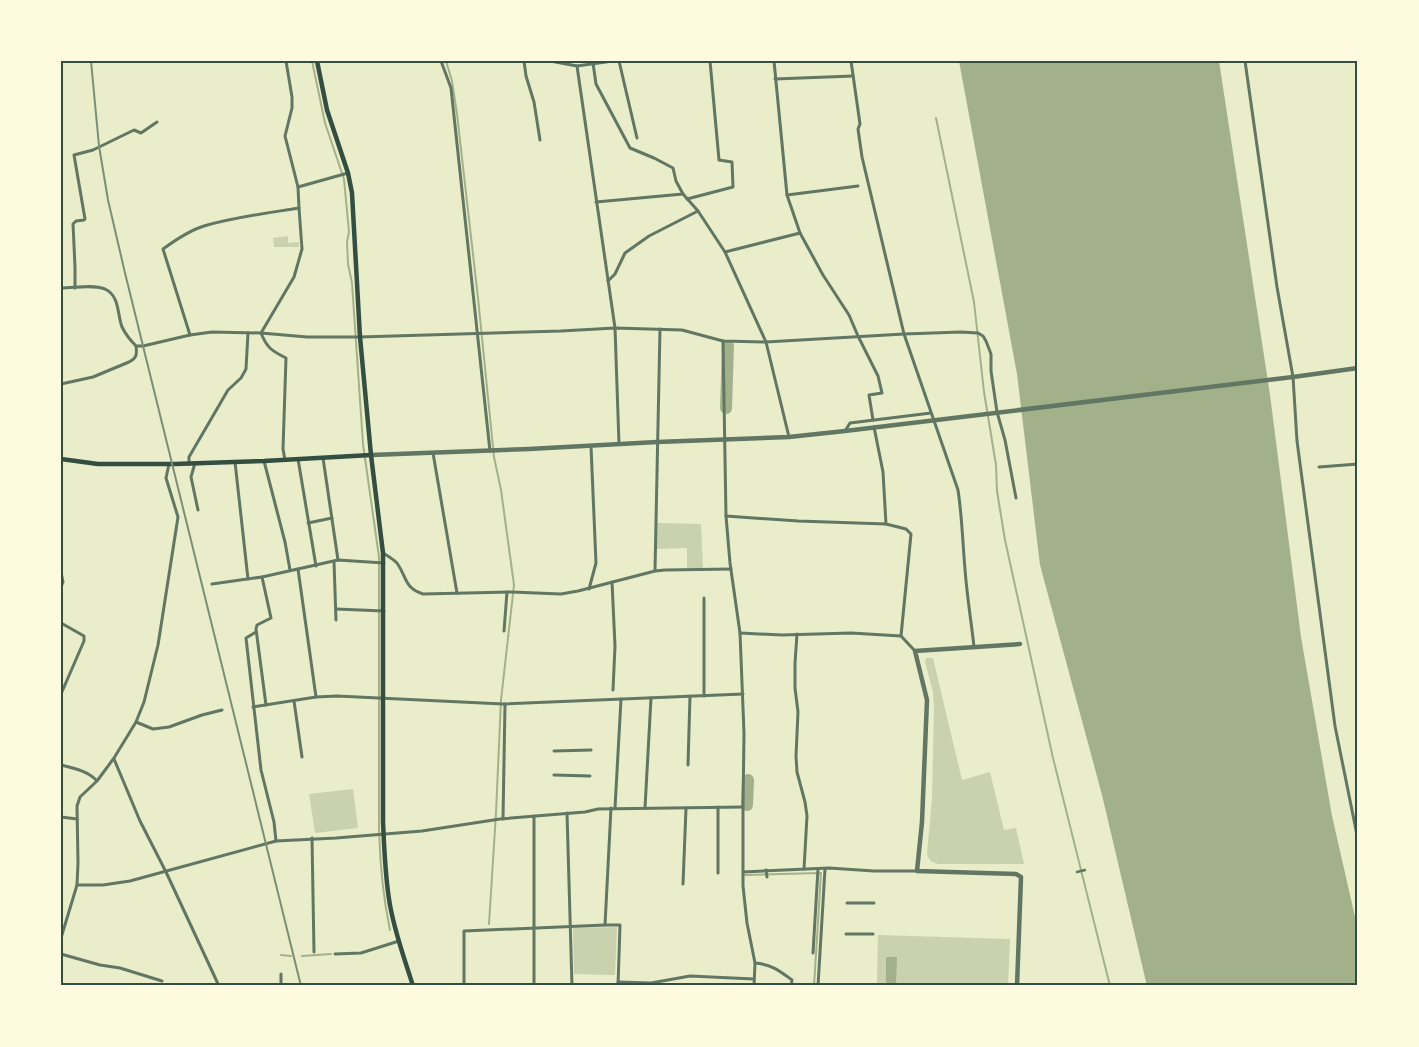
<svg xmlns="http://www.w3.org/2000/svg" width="1419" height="1047" font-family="'Roboto Condensed',sans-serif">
<rect width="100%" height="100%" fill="#e9edc9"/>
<g fill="#cad2ad">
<path d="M 288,236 L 288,243 L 299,242 L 299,247 L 274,247 L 273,238 Z"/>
<path d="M 657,523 L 701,524 L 703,568 L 687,568 L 687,548 L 657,549 Z"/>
<path d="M 926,658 L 933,658 L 962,780 L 990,772 L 1004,830 L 1016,828 L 1024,864 L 939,864 C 932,863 928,860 927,853 L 932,799 L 934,707 L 933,692 L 925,662 Z"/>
<path d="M 353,789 L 358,828 L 315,833 L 309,794 Z"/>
<path d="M 617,927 L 615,975 L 574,974 L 573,928 Z"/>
<path d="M 878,935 L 1010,939 L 1008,986 L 877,985 Z"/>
</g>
<g fill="#a3b18a">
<path d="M 959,61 L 1219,61 L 1270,395 L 1301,637 L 1332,816 L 1358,930 L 1358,986 L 1147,986 L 1102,795 L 1040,565 L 1017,374 Z"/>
<path d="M 886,957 L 897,957 L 896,983 L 886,983 Z"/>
</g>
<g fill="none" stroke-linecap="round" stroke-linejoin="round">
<g stroke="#a3b18a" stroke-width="2">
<path d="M 312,61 L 325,123 L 344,179 L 349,232 L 347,242 L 348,264 L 352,283 L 363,444 L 379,557 L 379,830 C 380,864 383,897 390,930"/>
<path d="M 446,61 L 452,81 L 457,114 L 478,298 L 494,457 L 501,490 L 514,585 L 501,700 L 496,813 L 489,924"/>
<path d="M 936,118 L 974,302 L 984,392 L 996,465 L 997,491 L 1005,540 L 1053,758 L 1110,986"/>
<path d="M 745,875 L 821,873 L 814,986"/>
<path d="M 281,955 L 291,956"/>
<path d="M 302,956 L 331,954"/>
</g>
<g stroke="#a3b18a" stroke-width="12">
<path d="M 726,408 L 728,346"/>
<path d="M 747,805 L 748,780"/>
</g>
<path stroke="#617663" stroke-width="2.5" d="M 1077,872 L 1085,870"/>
<g stroke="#617663" stroke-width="3">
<path d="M 286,61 L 292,97 L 292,108 L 285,136 L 298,187"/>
<path d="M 441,61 L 451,88 L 490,451"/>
<path d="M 524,61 L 526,76 L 534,102 L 540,140"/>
<path d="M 550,61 L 577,66 L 615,328 L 619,444"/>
<path d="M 619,61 L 637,138"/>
<path d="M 774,61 L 787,195 L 800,233 L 823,275 L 849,315 L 858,336 L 878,376 L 882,393 L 869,395 L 873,420"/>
<path d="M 851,61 L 860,124 L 858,129 L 862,157 L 904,334 L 958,490 C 963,523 963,557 967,590 C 969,609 972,628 974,647"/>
<path d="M 1245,61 L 1277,287 L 1293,377 L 1297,441 L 1335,726 L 1358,840"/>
<path d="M 593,63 L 596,84 L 630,148 L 654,158 L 673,168 L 676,181 L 683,194 L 698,211 L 725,252 L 766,342 L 789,437"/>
<path d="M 577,66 L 613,61"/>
<path d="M 775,79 L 853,76"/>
<path d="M 787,195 L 858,186"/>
<path d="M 687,199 L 733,187 L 732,162 L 719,160 L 710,61"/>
<path d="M 596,202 L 683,194"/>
<path d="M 725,252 L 800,233"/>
<path d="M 608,281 L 615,274 L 625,253 L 649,236 L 698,211"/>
<path d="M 61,288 C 75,288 92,284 105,289 C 120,296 117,314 122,327 C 126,335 130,340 136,346 L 143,346 L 190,335 L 212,332 L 261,333 L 307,337 L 360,337 L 561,331 L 615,328 L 682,330 L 723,341 L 766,342 L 904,334 L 961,332 L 978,333 L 983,336 L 986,341 L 991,354 L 991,371 L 997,412 L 1005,440 L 1016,498"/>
<path d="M 75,288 L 75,267 L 73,224 L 76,221 L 84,220 L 85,219 L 74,155 L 93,150 L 134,130 L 141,133 L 157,122"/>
<path d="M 190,335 L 163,249 C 174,241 191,230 204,226 C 235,217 268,213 299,208 L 298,187 L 348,173"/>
<path d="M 723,341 L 726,516 L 730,563 L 740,633 L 744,733 L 743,807 L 743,886 L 747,923 L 755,963 L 754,986"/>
<path d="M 61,384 L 93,377 L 129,362 C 137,358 137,354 136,346"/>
<path d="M 874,427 L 883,472 L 886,524 L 906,529 L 911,534 L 901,636"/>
<path d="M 845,431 L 850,423 L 931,413"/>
<path d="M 433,453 L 457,593"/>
<path d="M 323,458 L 338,560"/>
<path d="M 298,459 L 316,566"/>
<path d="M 285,460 L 283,449 L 286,358 C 272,351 267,348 261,333 L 294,277 L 302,249 L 299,208"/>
<path d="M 264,461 L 285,542 L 290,570"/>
<path d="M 235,462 L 248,579"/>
<path d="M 195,463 L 191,477 L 198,510"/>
<path d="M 189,464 L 189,457 L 228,390 L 241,378 L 246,369 L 248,333"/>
<path d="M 1319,467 L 1358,464"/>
<path d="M 726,516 L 798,521 L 886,524"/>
<path d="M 308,523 L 332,518"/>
<path d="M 383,553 C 388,556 393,559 397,563 C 407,577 404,588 423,594 L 511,592 L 561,594 L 578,591 L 655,571 L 665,570 L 731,569"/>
<path d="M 334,562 L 336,620"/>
<path d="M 298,569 L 316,697"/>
<path d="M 655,571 L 660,329"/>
<path d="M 61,572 L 63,582 L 61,587"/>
<path d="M 262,577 L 271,618 L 257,625 L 256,629 L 266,705"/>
<path d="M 612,582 L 615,646 L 613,690"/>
<path d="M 212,584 L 262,577 L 338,560 L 384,563"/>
<path d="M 589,589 L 596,563 L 591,446"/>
<path d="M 704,598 L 704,696"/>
<path d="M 336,609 L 384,611"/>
<path d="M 61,623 L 84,636 L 84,641 L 61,694"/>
<path d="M 504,631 L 507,592"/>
<path d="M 256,632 L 246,638 L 261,770 L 274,822 L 276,841"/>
<path d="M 740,633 L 782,635 L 851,633 L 901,636 L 915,651"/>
<path d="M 797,634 L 795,663 L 795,688 L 798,712 L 796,756 L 797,772 L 805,802 L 807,816 L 804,869"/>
<path d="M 294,701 L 302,757"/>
<path d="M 253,707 L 316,697 L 337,696 L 503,704 L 743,694"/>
<path d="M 136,722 L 153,729 L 169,727 L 202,715 L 222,710"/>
<path d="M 554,751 L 591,750"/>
<path d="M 114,759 L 140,821 L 166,872 L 219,986"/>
<path d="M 61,765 C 73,768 88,771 96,780"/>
<path d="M 688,765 L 690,696"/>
<path d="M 554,775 L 590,776"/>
<path d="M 718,807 L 718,873"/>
<path d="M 615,808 L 621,699"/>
<path d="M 645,808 L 651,698"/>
<path d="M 567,813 L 572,986"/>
<path d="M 61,817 L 77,819"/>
<path d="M 503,819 L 505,704"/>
<path d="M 312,838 L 314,952"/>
<path d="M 766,870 L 767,877"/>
<path d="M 743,872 L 829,868 L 874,871 L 917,871"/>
<path d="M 683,884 L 686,808"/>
<path d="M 77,885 L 103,885 L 130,881 L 276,841 L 336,838 L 422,831 L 500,819 L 585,812 L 598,809 L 743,807"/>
<path d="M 847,903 L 874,903"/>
<path d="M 605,925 L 611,808"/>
<path d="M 846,934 L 873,934"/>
<path d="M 61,938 L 77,885 L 78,863 L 77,806 L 80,797 L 97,781 L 114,758 L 136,722 L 144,702 L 158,645 L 178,517 L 166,478 L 169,464"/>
<path d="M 813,953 L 818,869"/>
<path d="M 61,954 L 100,965 L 120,968 L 162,981"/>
<path d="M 335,954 L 361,953 L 399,941"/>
<path d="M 755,963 C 771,964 780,971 792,980 L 791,986"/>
<path d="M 281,974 L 281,986"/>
<path d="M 618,982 L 651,983 L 690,976 L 754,979"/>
<path d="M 464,986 L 464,931 L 605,925 L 620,925 L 618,986"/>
<path d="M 534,986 L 534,816"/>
<path d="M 818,986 L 825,869"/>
</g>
<g stroke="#617663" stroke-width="4.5">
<path d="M 371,455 L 529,449 L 657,442 L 789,437 L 845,431 L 1293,377 L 1358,368"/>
<path d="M 1017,986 L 1021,877 L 1016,874 L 917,871 L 922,822 L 927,700 L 915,651 L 1020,644"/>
</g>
<g stroke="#344e41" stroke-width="4.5">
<path d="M 317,61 L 327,110 L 348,173 L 352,193 L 360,337 L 371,455 L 383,553 L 383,821 C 384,847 385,873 389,899 C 393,928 404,957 413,986"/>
<path d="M 61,459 L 98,464 L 175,464 L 264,461 L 371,455"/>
</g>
<path stroke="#7c8e77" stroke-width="2" d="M 91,61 L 99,146 L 108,200 L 125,273 L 301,986"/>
</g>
<rect width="1419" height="1047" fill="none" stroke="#fefae0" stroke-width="125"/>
<rect x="62" y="62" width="1294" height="922" fill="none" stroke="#344e41" stroke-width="2"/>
</svg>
